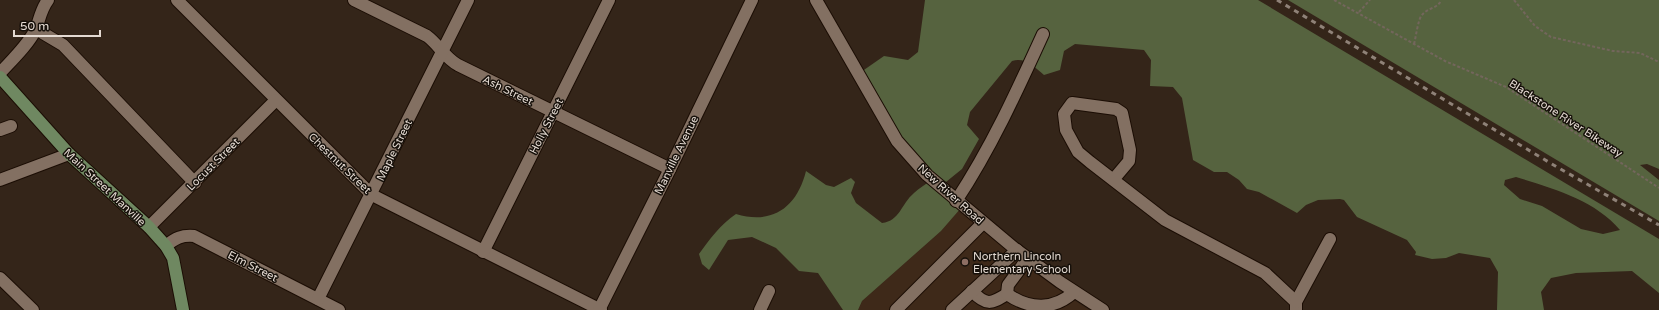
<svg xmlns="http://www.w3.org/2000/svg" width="1659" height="310" font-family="'Varela Round',sans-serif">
<rect width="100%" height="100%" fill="#342519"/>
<path fill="#3e2919" d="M 958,211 L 1063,293 L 1089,310 L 858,310 L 862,301 L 941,231 Z"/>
<g fill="#56633f" fill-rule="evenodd">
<path d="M 925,0 L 1258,0 L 1659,239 L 1659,293 L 1632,271 L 1576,273 L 1551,278 L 1541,292 L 1544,310 L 1497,310 L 1498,272 L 1490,258 L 1459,253 L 1446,258 L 1432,259 L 1415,255 L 1416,252 L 1407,240 L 1357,217 L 1344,200 L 1340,199 L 1318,200 L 1306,205 L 1297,213 L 1259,192 L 1247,189 L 1239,180 L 1227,172 L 1214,172 L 1193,160 L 1182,98 L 1173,87 L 1150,86 L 1151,60 L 1144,50 L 1075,44 L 1064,51 L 1060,70 L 1044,75 C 1034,67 1026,57 1012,61 L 970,112 L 967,125 L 979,139 L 962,169 L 941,186 L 961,208 L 941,231 L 862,301 L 858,310 L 843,310 L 818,273 L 799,271 L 776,248 L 752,237 L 728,240 L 709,270 L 702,264 L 699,254 C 709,240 721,224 736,214 C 773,225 797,207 806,171 L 826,185 L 834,187 L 851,178 L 855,182 L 851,193 L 856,203 L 882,223 C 900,221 901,204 914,193 C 919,188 926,184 932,180 L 900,140 L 861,72 L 884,56 L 908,60 L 918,52 ZM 1516,177 C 1552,188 1595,200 1620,230 L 1603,234 L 1581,229 L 1542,206 L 1520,199 L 1504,185 L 1505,180 Z"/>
<path d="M 1288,0 L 1659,0 L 1659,169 L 1647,164 L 1640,165 L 1659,180 L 1659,221 Z"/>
</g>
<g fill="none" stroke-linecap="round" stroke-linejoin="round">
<defs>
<g id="minor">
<path d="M 177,0 L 372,195 L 601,310"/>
<path d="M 354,0 L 427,36 C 439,45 445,58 458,65 L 670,169"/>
<path d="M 816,0 L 897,141 L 927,175 L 1014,248 L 1060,282 L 1103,310"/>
<path d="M 36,29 L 63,45 L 195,183"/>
<path d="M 0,73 C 12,60 28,45 36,29 C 40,18 41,9 48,0"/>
<path d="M 0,130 L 11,126"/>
<path d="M 0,180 L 69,154"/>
<path d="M 1113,180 L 1129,161 L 1130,150 L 1122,113 L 1116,109 L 1072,103 L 1064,114 L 1066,130 L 1078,152 L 1090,162 L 1165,220 L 1265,273 L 1296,302 L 1296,310"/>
<path d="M 956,201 C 991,148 1017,91 1043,34"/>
<path d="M 149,227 L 276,100"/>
<path d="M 166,246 C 175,238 182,235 194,236 L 339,310"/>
<path d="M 483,252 L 609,0"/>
<path d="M 0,278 L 33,310"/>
<path d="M 972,291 C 986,306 991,304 1007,294"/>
<path d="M 1007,294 C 1030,310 1054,310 1074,292"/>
<path d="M 1007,294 L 1008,285 L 1028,258"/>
<path d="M 318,299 L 468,0"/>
<path d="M 1296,302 L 1330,239"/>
<path d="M 599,310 L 670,169 L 752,0"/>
<path d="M 760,310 L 769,291"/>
<path d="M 896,310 L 983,223"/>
<path d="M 952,310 L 1017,250"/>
</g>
<path id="major" d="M 0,77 L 69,154 L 149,227 L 166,246 L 173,258 L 183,310"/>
</defs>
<use href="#minor" stroke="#1b0d04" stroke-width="14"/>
<use href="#major" stroke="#1b0d04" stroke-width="14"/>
<g stroke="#73665c" stroke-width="2" stroke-dasharray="3 2" stroke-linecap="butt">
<path d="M 1334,0 L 1445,61 L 1506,87 L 1659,188"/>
<path d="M 1514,0 L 1535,26 L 1551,37 L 1613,51 L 1640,53 L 1659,62"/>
<path d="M 1359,12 L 1370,0"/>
<path d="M 1414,44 C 1416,37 1418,19 1422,15 C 1427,8 1439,8 1441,0"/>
</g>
<use href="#minor" stroke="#837062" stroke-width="12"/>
<use href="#major" stroke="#6f8861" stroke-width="12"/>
<path stroke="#8f8278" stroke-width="3" stroke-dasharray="5 5" stroke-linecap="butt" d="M 1277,0 L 1557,167 L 1659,225"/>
</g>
<circle fill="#8d6e63" stroke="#16100a" stroke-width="1.5" cx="965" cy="262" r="4"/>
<g text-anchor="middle" stroke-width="3" stroke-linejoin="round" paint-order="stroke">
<g font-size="11" fill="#e4dad2" stroke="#16100a">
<text transform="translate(508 90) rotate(26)" y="4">Ash Street</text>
<text transform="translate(1566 118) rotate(33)" y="4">Blackstone River Bikeway</text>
<text transform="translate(546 126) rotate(-63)" y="4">Holly Street</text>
<text transform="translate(394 150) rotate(-64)" y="4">Maple Street</text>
<text transform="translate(676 155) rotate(-64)" y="4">Manville Avenue</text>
<text transform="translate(340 163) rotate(44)" y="4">Chestnut Street</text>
<text transform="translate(213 164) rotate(-45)" y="4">Locust Street</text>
<text transform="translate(105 187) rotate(43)" y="4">Main Street Manville</text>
<text transform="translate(951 194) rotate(42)" y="4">New River Road</text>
<text transform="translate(253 266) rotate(27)" y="4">Elm Street</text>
</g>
<g font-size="11" fill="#e4dad2" stroke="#16100a" text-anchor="start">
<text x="973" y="260">Northern Lincoln<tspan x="973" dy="13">Elementary School</tspan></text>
</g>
</g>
<path d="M14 30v6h86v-6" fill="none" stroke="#e4dad2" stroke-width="2"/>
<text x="20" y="30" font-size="12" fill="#e4dad2" stroke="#16100a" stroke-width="3" paint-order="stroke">50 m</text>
</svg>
